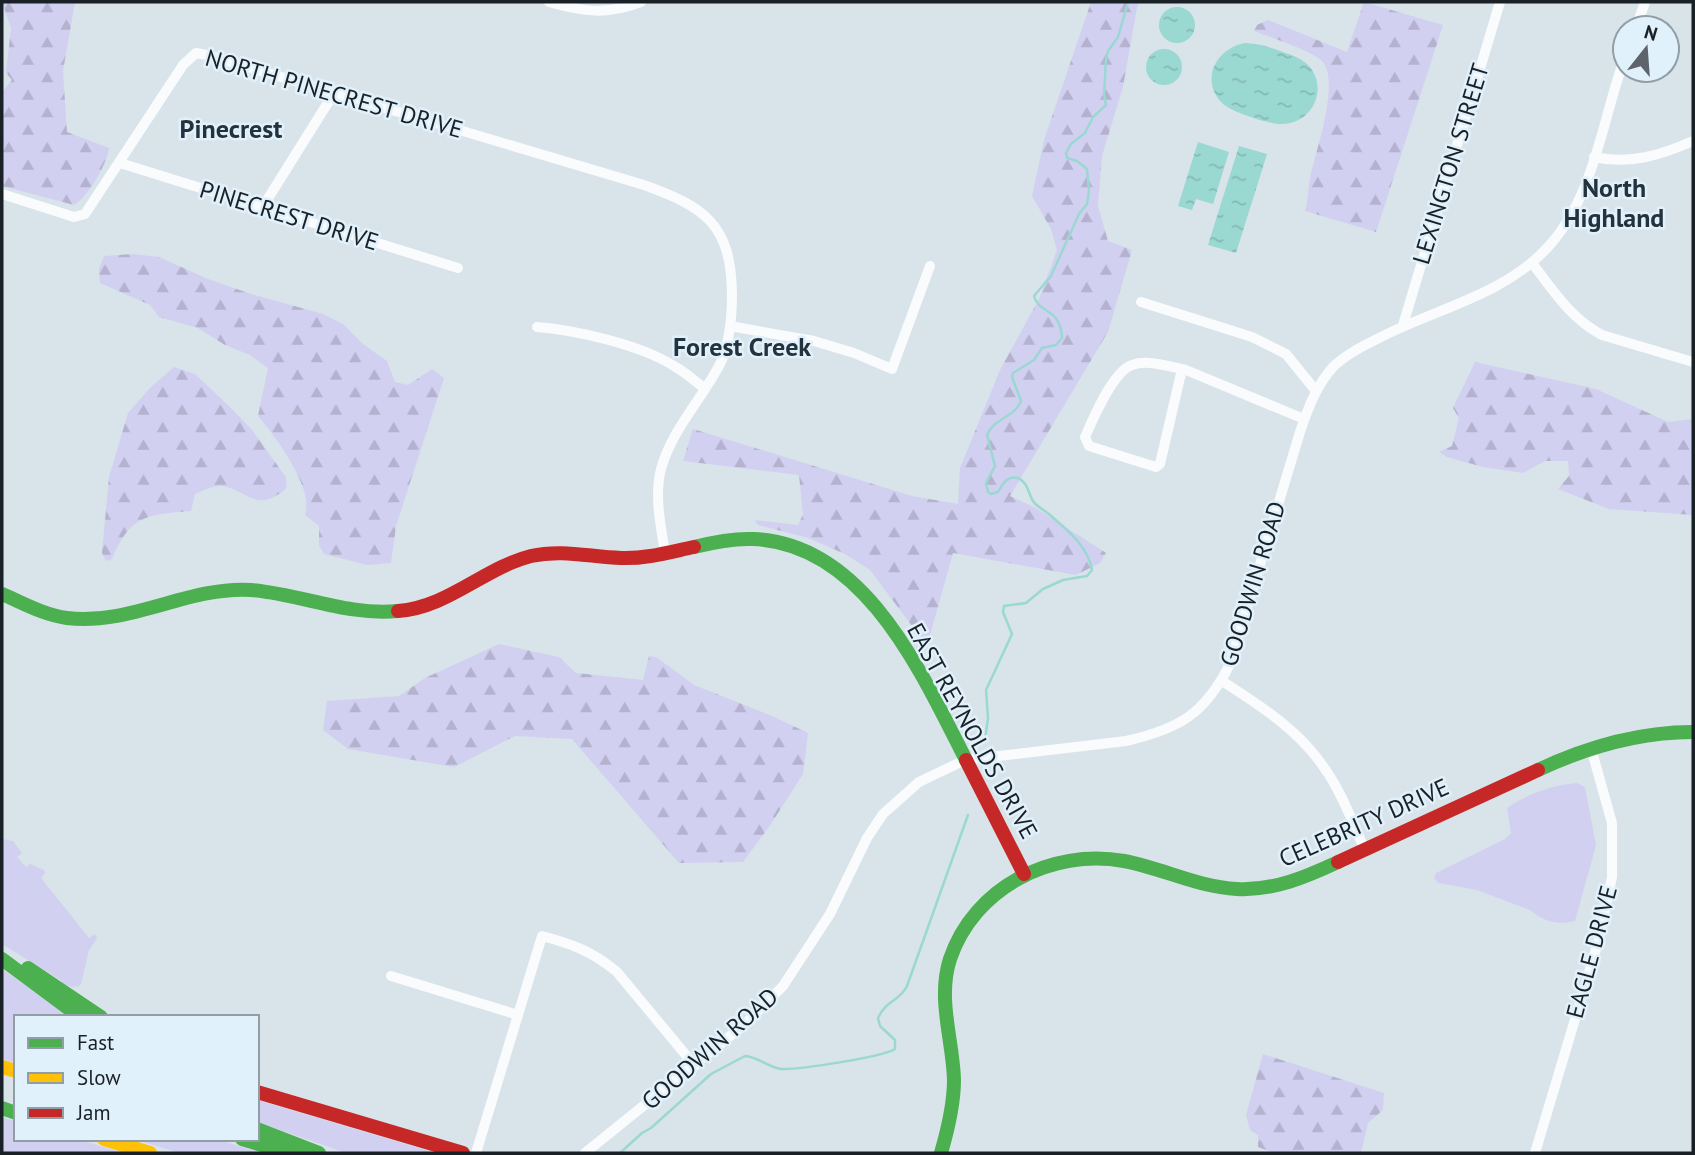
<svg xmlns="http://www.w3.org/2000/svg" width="1695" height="1155" font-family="'PT Sans',sans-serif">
<defs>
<pattern id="forest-firs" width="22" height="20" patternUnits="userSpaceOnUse" patternTransform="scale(1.75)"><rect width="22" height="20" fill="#d2d0f1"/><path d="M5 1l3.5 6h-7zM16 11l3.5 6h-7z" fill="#b4b2ce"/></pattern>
<pattern id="water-ripples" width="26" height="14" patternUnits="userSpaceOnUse" patternTransform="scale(1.75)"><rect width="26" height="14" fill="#9ad8d2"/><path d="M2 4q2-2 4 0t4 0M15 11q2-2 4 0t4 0" fill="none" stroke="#84b9b4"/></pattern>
</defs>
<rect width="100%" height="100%" fill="#d9e3ea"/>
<g fill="#d2d0f1">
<path d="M 1577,783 L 1585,787 L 1596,845 L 1575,921 C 1557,925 1544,922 1530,910 L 1477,890 L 1438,883 L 1434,878 L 1436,873 L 1505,839 L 1511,833 L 1507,808 C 1527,794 1552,785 1577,783 Z"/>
<path d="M 2,839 L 13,841 L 22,853 L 17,857 L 26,867 L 30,864 L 44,870 L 45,873 L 41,878 L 89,938 L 95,934 L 97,938 L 89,950 L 81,984 L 78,987 L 73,985 L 76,988 L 61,984 L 62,981 L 2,944 Z"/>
<path d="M 2,969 L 70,1017 L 16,1017 L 16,1063 L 2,1059 Z"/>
<path d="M 257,1100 L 436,1153 L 346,1153 L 257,1122 Z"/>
<path d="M 2,1117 L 16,1121 L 16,1139 L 77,1139 L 123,1153 L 2,1153 Z"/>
<path d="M 133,1139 L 216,1139 L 262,1153 L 180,1153 Z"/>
</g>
<g fill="url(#forest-firs)">
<path d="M 2,2 L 75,2 L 63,71 L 67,132 L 109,148 C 107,164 88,197 74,205 L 2,186 L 2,92 L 12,80 L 6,73 L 11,28 Z"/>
<path d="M 1091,2 L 1138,2 L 1123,87 L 1102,156 L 1098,206 L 1108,241 L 1132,250 L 1108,332 L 1010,496 L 1036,508 L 1106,553 L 1100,563 L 1076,575 L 953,553 L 927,646 L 870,570 L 845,554 L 808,538 L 758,525 L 755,520 L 798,525 L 803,514 L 799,475 L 683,461 L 693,429 L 912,496 L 958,504 L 960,468 L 1000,370 L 1039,299 L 1057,250 L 1051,229 L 1032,196 L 1044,140 Z"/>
<path d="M 1364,2 L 1443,25 L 1376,232 L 1305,211 C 1308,200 1308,189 1310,178 C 1315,153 1340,84 1323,62 C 1314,51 1269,37 1254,31 L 1257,25 L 1268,20 L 1347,52 Z"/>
<path d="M 133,254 L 159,257 L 208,279 L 251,294 L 323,314 L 343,324 L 363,344 L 387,361 L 395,382 L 408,385 L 432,369 L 444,378 L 396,526 L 391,563 L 367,565 L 324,554 L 319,545 L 319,526 L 305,515 C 315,489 275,436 258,416 L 268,368 L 250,355 L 225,345 L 198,328 L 159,317 L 150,305 L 100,283 L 99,269 L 104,256 Z"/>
<path d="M 1475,362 L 1596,389 L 1668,422 L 1693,419 L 1693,515 L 1609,509 L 1558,489 L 1569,476 L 1568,461 L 1545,461 L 1523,473 L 1483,467 L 1447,457 L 1439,452 L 1452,446 L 1459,418 L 1453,408 Z"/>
<path d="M 174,367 L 195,374 L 231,408 L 253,431 L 285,476 C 288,485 287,490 279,494 C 253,511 245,488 221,486 C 214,485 202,491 195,494 L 191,511 C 147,515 131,514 112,559 L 106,561 L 102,553 L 109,477 L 128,413 L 150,388 Z"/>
<path d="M 499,644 L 559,657 L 576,673 L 643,680 L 649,656 L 656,657 L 694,685 L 772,716 L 808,733 L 803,774 L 771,824 L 743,862 L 679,863 L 572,739 L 515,736 L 454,767 L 348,749 L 323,730 L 327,701 L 399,696 L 425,678 Z"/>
<path d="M 1263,1054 L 1384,1093 L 1383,1110 L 1368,1123 L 1361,1153 L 1273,1153 L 1258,1147 L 1258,1135 L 1250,1130 L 1246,1115 Z"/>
</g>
<g fill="url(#water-ripples)">
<circle cx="1177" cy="25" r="18"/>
<path d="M 1245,43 C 1261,43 1281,51 1296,57 C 1332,73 1320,123 1282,124 C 1268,124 1231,112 1222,103 C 1199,79 1217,48 1245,43 Z"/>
<circle cx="1164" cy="67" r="18"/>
<path d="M 1198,142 L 1229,152 L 1213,204 L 1196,199 L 1192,210 L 1178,206 Z"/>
<path d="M 1239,146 L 1267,154 L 1236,253 L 1208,245 Z"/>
</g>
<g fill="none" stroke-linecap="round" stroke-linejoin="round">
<g stroke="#9ad8d2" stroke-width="2.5">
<path d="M 985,740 L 988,718 L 986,690 L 1012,634 L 1003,612 L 1004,606 L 1026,603 L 1043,589 L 1063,580 L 1087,576 L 1092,570 C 1088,546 1067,530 1050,515 C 1044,510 1036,506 1033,501 C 1028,493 1028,482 1018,478 C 1007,475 1003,484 998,492 L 991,494 L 988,492 L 986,483 L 995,466 L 987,435 C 994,418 1014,418 1021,401 L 1012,377 L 1013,373 L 1034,360 L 1042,348 L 1056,345 L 1062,338 C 1060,306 1039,315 1034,296 L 1051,276 L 1079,214 L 1087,204 L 1089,191 L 1087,169 L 1077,161 L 1067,158 L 1066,153 L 1071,144 L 1085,133 L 1093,117 L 1106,105 L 1104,95 L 1106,59 L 1108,51 L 1118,37 L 1128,2"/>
<path d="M 620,1153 L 642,1133 L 651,1128 L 711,1074 L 745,1056 C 758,1057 768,1067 781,1069 C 797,1070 883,1057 895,1049 L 895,1040 L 880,1026 L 878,1018 C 886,1000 900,1001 907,986 L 968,815"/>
</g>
<g stroke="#f9fbfc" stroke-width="10">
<path d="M 549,2 C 584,12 606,15 641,2"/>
<path d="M 1636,28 L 1645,2"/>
<path d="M 1594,157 C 1630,165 1661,155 1693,141"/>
<path d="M 120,163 L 458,268"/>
<path d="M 2,194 L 74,217 L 85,214 L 183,65 L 196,53 L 207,55 L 644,185 C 705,207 731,224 732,294 C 732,316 730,341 721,362 C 703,398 672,429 661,469 C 654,496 661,526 665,554"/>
<path d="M 262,208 L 334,93"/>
<path d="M 1532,263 C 1553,290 1571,319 1602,335 L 1693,362"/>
<path d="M 1141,302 L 1252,337 L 1286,354 L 1316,391"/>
<path d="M 1403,325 L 1500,2"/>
<path d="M 730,326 L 814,341 L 854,353 L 892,369 L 930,266"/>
<path d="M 537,327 C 576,330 641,345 674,366 C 685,372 695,381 705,389"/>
<path d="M 1182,369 L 1160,464 L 1156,467 L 1089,446 L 1085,437 C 1093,419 1113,371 1132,365 C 1148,359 1170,367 1186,370 L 1304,419"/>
<path d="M 1222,681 C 1262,707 1301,731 1327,772 C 1343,795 1353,824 1365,850"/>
<path d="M 391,976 L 518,1015"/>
<path d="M 476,1153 L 542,936 C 572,944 592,951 617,972 L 695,1066"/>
<path d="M 585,1153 L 745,1024 L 783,986 L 830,914 L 867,838 L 883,814 L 919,782 L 965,760 L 1126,741 C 1179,729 1205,714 1230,664 L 1300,432 C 1308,408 1317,384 1334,366 C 1347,354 1363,346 1379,338 C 1435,309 1504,295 1547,248 C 1595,197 1602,119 1625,57"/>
<path d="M 1535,1153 L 1599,939 L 1612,877 L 1612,823 L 1591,748"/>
</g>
<g stroke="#4caf50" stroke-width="14">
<path d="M 694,547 C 714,542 733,538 753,539 C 865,543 922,674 966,760"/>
<path d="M 2,594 C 23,603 44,615 67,618 C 130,626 188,586 251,590 C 301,594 347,616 398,611"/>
<path d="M 1538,770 C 1587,747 1638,732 1693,732"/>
<path d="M 2,959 L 80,1017"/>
<path d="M 28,968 L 101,1017"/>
<path d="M 2,1108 L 16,1113"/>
<path d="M 257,1129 L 319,1153"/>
<path d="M 242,1139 L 289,1153"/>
<path d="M 941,1153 C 948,1129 954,1105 954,1080 C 953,1040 937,999 950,959 C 974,888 1051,848 1124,861 C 1162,868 1197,887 1237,889 C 1273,891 1306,877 1338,862"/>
</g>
<g stroke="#ffc107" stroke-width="14">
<path d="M 2,1067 L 16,1071"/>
<path d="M 104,1139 L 150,1153"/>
</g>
<g stroke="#c62828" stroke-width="14">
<path d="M 398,611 C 447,608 484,568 531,556 C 562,549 590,557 621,558 C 646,559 670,552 694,547"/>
<path d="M 966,760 L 1024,874"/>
<path d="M 1338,862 L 1538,770"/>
<path d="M 257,1092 L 463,1153"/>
</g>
</g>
<g text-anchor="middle" stroke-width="5" stroke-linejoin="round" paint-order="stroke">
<g font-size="24" fill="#1a2126" stroke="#e1f1fc">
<text transform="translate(334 94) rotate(16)" y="8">NORTH PINECREST DRIVE</text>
<text transform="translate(1451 164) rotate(-73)" y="8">LEXINGTON STREET</text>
<text transform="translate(289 216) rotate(17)" y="8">PINECREST DRIVE</text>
<text transform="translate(1253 584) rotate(-73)" y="8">GOODWIN ROAD</text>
<text transform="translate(972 731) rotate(61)" y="8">EAST REYNOLDS DRIVE</text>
<text transform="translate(1364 823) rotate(-24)" y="8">CELEBRITY DRIVE</text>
<text transform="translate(1592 952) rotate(-75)" y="8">EAGLE DRIVE</text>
<text transform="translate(710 1049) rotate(-41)" y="8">GOODWIN ROAD</text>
</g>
<g font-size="26" font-weight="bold" fill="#23323d" stroke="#e1f1fc">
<text x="231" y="138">Pinecrest</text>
<text x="1614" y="197">North<tspan x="1614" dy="30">Highland</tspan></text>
<text x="742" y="356">Forest Creek</text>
</g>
</g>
<rect width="1695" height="1155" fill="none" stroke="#1a2126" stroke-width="7"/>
<rect x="14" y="1015" width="245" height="126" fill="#e1f1fc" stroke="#919ea6" stroke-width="2"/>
<rect x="28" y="1038" width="35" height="10" fill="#4caf50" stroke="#919ea6" stroke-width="2"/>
<text x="77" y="1050" font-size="21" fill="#1a2126">Fast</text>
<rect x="28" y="1073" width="35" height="10" fill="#ffc107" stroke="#919ea6" stroke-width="2"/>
<text x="77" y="1085" font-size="21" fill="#1a2126">Slow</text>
<rect x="28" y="1108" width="35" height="10" fill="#c62828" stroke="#919ea6" stroke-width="2"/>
<text x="77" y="1120" font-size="21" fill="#1a2126">Jam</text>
<g transform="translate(1646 49) rotate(17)"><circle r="33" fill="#e1f1fc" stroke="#919ea6" stroke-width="2"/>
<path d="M0-5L12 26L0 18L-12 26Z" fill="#5d656b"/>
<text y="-10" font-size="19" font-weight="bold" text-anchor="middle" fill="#1a2126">N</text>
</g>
</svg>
